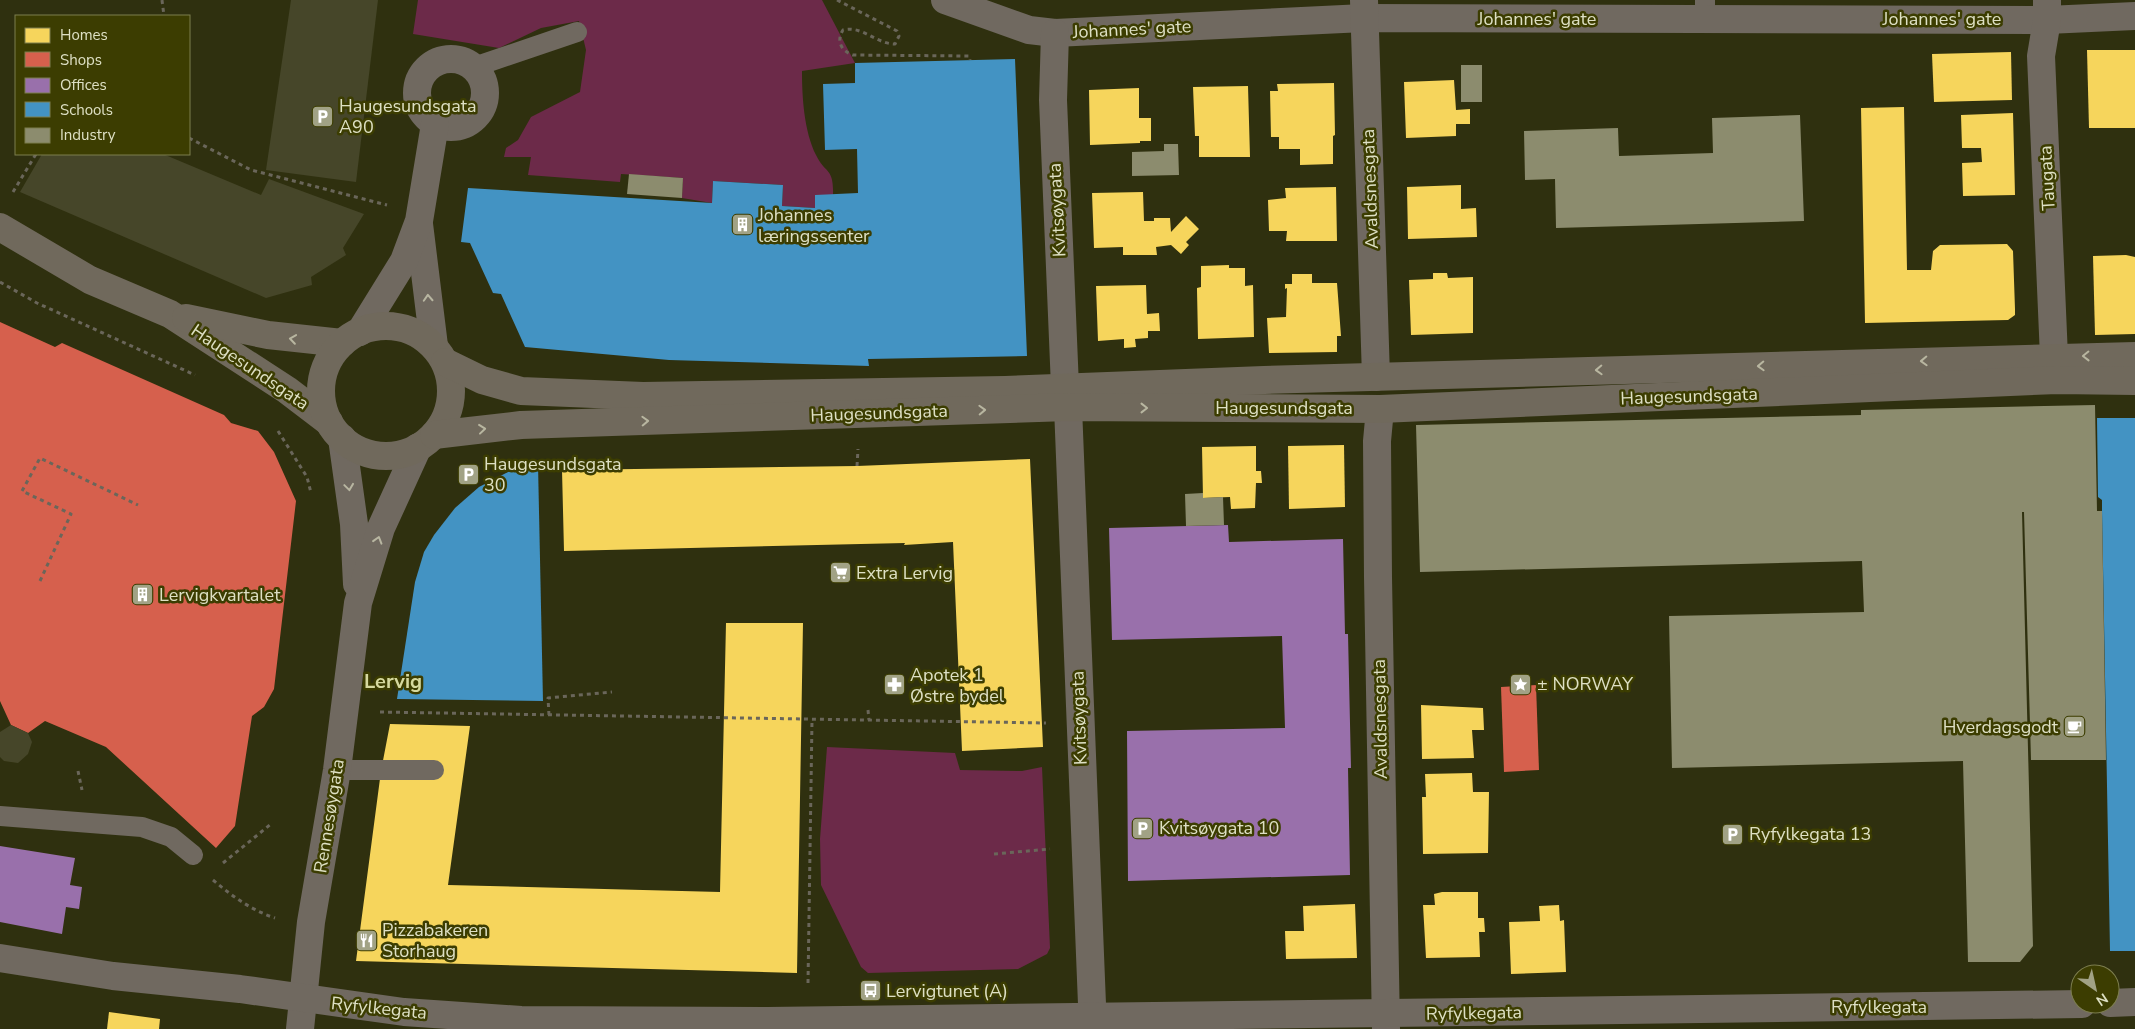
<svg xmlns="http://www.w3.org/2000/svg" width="2135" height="1029" font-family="'Nunito Sans',sans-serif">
<rect width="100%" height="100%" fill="#2f300f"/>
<g fill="#6c2a49">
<path d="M 418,0 L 822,0 L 855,63 L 802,71 C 802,97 804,131 816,155 C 825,174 834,167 833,195 L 815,195 L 815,208 L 782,206 L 783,185 L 713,181 L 712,203 L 682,198 L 683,178 L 621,174 L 620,182 L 528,175 L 531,157 L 504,157 L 506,148 L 518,140 L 531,117 L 580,92 L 586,50 L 579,21 L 541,28 L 499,48 L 413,34 Z"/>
<path d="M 827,747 L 955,753 L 960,770 L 1022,771 L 1042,767 L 1050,948 L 1047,954 L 1018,969 L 868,973 L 861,967 L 821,885 L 820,839 Z"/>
</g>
<g fill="#f6d55c">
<path d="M 2087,50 L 2135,50 L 2135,128 L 2089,128 Z"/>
<path d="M 2011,52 L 2012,100 L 1934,102 L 1932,54 Z"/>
<path d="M 1454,80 L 1456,110 L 1470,109 L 1470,124 L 1456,124 L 1456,136 L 1406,138 L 1404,82 Z"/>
<path d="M 1334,83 L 1335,135 L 1333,136 L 1333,164 L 1300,165 L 1300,149 L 1279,149 L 1279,137 L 1271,137 L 1270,91 L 1278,91 L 1277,84 Z"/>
<path d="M 1248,86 L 1250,157 L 1199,157 L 1199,136 L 1195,136 L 1193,87 Z"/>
<path d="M 1139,88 L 1139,118 L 1151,118 L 1151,141 L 1140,141 L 1140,143 L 1090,145 L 1089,90 Z"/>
<path d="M 1904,107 L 1907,270 L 1931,270 L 1933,251 L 1940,245 L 2007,244 L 2013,251 L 2015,309 L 2015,315 L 2008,320 L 1865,323 L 1861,108 Z"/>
<path d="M 2013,113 L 2015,195 L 1963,196 L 1962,163 L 1982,162 L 1981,148 L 1962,148 L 1961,115 Z"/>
<path d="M 1461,185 L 1461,209 L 1476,208 L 1477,237 L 1408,239 L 1407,187 Z"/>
<path d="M 1336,187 L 1337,241 L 1286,241 L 1287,231 L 1269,231 L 1268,200 L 1286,198 L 1285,188 Z"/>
<path d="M 1143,192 L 1144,221 L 1154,221 L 1154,218 L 1170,218 L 1171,232 L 1186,216 L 1199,229 L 1186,242 L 1189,245 L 1181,254 L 1171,245 L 1156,247 L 1157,255 L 1123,255 L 1123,247 L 1094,248 L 1092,193 Z"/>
<path d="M 2126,255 L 2135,257 L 2135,334 L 2095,335 L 2093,256 Z"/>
<path d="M 1229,265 L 1229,268 L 1245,268 L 1245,286 L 1253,285 L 1254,337 L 1198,339 L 1197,290 L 1197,288 L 1201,287 L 1201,266 Z"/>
<path d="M 1433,273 L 1447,273 L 1448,278 L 1473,277 L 1473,333 L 1411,335 L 1409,280 L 1433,279 Z"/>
<path d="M 1292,274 L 1312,274 L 1312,283 L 1337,283 L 1341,336 L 1337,336 L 1337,352 L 1269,353 L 1267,318 L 1286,317 L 1287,288 L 1285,289 L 1285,284 L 1292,284 Z"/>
<path d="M 1146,285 L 1147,314 L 1159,313 L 1160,331 L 1148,331 L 1148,338 L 1135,339 L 1136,347 L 1124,348 L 1124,339 L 1098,341 L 1096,286 Z"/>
<path d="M 1344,445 L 1345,507 L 1289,509 L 1288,446 Z"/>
<path d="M 1256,446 L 1256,471 L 1261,471 L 1262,483 L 1256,483 L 1255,508 L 1231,509 L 1230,497 L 1203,498 L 1202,447 Z"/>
<path d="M 1030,459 L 1043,747 L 962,751 L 953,542 L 904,545 L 905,543 L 564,551 L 562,470 L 857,466 Z"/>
<path d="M 726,623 L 803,623 L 797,973 L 356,961 L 381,771 L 390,724 L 470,726 L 448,885 L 720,892 Z"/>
<path d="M 1421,705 L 1483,708 L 1484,730 L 1472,730 L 1474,758 L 1422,759 Z"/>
<path d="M 1472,773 L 1473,792 L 1489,792 L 1488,853 L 1423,854 L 1422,797 L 1426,797 L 1425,774 Z"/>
<path d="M 1442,892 L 1478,892 L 1478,918 L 1484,918 L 1485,932 L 1479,932 L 1480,957 L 1426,958 L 1423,905 L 1435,905 L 1434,894 Z"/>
<path d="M 1355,904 L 1357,958 L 1286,959 L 1285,931 L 1304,931 L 1303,906 Z"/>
<path d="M 1559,905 L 1560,921 L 1564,920 L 1566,972 L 1511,974 L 1509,922 L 1540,921 L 1539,906 Z"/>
<path d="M 109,1012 L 160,1019 L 159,1029 L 107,1029 Z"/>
</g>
<g fill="#d6604d">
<path d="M 0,322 L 55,347 L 62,343 L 224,415 L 231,423 L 258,431 L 274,452 L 296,501 L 274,689 L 264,707 L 252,716 L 235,826 L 216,848 L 106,747 L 45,721 L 28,733 L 11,725 L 0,701 Z"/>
<path d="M 1536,685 L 1539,770 L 1504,772 L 1501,687 Z"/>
</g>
<g fill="#9970ab">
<path d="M 1228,525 L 1229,542 L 1343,539 L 1345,634 L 1348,634 L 1351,768 L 1348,768 L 1350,875 L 1128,881 L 1127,731 L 1285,728 L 1282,636 L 1112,640 L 1109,528 Z"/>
<path d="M 0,846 L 75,858 L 70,885 L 82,887 L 79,909 L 66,907 L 62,934 L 0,922 Z"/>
</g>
<g fill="#4393c3">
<path d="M 1015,59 L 1027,356 L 868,359 L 869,366 L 669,360 L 525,347 L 501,294 L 493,293 L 470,243 L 461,242 L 468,188 L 712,203 L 713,181 L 783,185 L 782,206 L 815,208 L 815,195 L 858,193 L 857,149 L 825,150 L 823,84 L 855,83 L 855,63 Z"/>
<path d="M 2097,418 L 2135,418 L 2135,951 L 2110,951 L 2102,511 L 2102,500 L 2098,497 Z"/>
<path d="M 538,464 L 543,701 L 397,699 L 415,582 L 424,552 L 434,535 L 455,508 L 479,487 L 508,472 Z"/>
</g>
<g fill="#8c8c6e">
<rect x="1461" y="65" width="21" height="37"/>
<path d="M 1800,115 L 1804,221 L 1556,228 L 1555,179 L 1525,180 L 1524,131 L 1618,128 L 1619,156 L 1713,153 L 1712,118 Z"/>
<path d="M 1164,144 L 1178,144 L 1179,175 L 1132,176 L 1132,152 L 1164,151 Z"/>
<path d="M 629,174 L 683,178 L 682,198 L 627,194 Z"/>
<path d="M 2095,405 L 2097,511 L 2102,511 L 2106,760 L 2031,760 L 2024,512 L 2022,512 L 2033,946 L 2020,962 L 1968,962 L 1963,761 L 1672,768 L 1669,616 L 1864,612 L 1862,561 L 1420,572 L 1416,425 L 1861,415 L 1861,410 Z"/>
<path d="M 1203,493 L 1203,498 L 1223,497 L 1224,525 L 1186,526 L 1185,494 Z"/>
</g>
<g fill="#464629">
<path d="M 291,0 L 378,0 L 356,182 L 266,170 Z"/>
<path d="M 42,154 L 163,154 L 261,195 L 269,179 L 364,214 L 343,248 L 346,255 L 311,277 L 312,285 L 266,298 L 20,192 Z"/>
<path d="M 11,725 L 28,733 L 32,742 L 28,754 L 18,763 L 4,761 L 0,757 L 0,732 Z"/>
</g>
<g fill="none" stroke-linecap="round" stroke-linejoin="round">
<g stroke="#6a665a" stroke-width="3" stroke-dasharray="4 4" stroke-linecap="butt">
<path d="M 162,0 L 164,16"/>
<path d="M 837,0 L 897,31 L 899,36 L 895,44 C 876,44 862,25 843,30 C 836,41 841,51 853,55 L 969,56 L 970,60"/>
<path d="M 189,138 L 251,170 L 387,205"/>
<path d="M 13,192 L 36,154"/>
<path d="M 0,282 L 37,303 L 195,375"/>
<path d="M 278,431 L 307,477 L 311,493"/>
<path d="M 857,466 L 858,449"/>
<path d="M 40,581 L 71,514 L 22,491 L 40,458 L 138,505"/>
<path d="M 868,710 L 869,720"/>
<path d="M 380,712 L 1046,723"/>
<path d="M 549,715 L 548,698 L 612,692"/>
<path d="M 78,771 L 82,790"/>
<path d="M 994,854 L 1050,849"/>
<path d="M 223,863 L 271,824"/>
<path d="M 213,880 C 232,896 251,910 275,918"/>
<path d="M 808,983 L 812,720"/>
</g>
<g stroke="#706960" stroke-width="20">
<path d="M 1705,19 L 1705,0"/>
<path d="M 474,67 L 577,32"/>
<path d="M 337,770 L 434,770"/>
<path d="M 0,816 L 142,827 L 171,837 L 193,855"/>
</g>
<g stroke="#706960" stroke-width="28">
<path d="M 945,0 L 1029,30 L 1055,33 L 1364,18 L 2047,20 L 2135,16"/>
<path d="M 1364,0 L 1376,377"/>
<path d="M 2047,0 L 2047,20 L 2041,56 L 2054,357"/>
<path d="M 1055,33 L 1053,100 L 1065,387"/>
<circle cx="451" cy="93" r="34"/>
<path d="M 419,224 L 434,346"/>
<path d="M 360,332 L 404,261 L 419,221 L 435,124"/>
<path d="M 1068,407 L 1093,1029"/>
<path d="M 1380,409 L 1377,441 L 1378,577 L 1386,1029"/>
<path d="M 342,438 L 354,524 L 357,584"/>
<path d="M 300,1029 L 311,922 L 337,770 L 358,603 L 381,528 L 418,447"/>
</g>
<g stroke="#706960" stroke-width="28">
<path d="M 0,958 L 113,976 L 240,989 L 404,1012 L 521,1020 L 767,1021 L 2082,1004"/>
<path d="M 2110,1003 L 2135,1002"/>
</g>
<g stroke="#70695c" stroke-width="28">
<path d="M 0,227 L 90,280 L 170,314 L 287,390 L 329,422"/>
<path d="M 186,318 L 268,335 L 342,343"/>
<circle cx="386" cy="391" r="65"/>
<path d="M 445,362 L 482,380 L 521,391 L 643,396 L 1005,390 L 1264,380 L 2135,356"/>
<path d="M 434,435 L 521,425 L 1068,407 L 1380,409 L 2057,380 L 2135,381"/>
</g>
</g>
<defs><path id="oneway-chevron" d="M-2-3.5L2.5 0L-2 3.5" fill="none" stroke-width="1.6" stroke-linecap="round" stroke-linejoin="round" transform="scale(1.25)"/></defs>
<g stroke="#b8b6a1">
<use href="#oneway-chevron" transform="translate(428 298) rotate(-93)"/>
<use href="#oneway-chevron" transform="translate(349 487) rotate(82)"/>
<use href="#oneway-chevron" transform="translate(378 540) rotate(-73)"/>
</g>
<g stroke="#b8b6a0">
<use href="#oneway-chevron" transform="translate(293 339) rotate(-172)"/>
<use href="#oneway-chevron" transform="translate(2086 356) rotate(179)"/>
<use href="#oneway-chevron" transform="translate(1924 361) rotate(178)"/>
<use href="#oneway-chevron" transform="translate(1761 366) rotate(178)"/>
<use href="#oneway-chevron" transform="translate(1599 370) rotate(178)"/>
<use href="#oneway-chevron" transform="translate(1144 408)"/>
<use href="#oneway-chevron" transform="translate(982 410) rotate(-2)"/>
<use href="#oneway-chevron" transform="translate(645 421) rotate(-2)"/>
<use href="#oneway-chevron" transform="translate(482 429) rotate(-6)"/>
</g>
<defs>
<symbol id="parking-square" viewBox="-11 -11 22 22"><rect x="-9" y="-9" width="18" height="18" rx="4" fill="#a1a285" stroke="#3c3d01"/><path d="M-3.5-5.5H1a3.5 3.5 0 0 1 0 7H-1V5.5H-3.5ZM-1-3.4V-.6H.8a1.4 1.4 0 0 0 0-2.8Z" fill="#fff"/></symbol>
<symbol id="building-square" viewBox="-11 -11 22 22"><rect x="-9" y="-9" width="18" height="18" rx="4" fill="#a1a285" stroke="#3c3d01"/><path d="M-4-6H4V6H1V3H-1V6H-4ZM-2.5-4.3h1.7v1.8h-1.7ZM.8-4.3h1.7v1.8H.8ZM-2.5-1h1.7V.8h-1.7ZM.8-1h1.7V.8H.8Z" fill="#fff"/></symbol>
<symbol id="supermarket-square" viewBox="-11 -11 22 22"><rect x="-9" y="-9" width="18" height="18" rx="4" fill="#a1a285" stroke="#3c3d01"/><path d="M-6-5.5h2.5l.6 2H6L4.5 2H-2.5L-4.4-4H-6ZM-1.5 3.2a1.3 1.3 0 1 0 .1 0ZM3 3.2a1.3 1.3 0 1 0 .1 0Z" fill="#fff"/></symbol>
<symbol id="sight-square" viewBox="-11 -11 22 22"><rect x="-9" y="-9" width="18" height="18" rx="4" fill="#a1a285" stroke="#3c3d01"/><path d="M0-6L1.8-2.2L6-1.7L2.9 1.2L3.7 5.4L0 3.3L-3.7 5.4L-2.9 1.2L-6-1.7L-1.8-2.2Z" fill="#fff"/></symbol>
<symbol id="pharmacy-square" viewBox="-11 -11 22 22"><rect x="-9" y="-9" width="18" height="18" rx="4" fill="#a1a285" stroke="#3c3d01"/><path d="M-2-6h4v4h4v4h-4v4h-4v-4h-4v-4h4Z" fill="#fff"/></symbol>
<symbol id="cafe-square" viewBox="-11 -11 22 22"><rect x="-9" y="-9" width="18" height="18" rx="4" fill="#a1a285" stroke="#3c3d01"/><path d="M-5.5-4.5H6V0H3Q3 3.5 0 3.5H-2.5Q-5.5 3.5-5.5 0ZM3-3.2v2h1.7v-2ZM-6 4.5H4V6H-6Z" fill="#fff"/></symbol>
<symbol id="restaurant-square" viewBox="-11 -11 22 22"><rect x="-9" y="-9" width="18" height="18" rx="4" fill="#a1a285" stroke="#3c3d01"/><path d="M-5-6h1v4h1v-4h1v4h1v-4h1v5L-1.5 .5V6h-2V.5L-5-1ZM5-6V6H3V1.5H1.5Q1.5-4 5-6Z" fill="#fff"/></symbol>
<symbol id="bus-square" viewBox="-11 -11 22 22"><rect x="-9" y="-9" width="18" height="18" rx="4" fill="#a1a285" stroke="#3c3d01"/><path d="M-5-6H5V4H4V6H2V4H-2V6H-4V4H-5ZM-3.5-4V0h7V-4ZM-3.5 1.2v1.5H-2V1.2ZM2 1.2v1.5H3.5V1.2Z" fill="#fff"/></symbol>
</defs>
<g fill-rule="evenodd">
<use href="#parking-square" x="310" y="104" width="25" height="25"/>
<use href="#building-square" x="730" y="212" width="25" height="25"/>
<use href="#parking-square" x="456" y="462" width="25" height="25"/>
<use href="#supermarket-square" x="828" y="560" width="25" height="25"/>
<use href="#building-square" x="130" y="582" width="25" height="25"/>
<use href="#sight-square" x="1508" y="672" width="25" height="25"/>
<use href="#pharmacy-square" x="882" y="672" width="25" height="25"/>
<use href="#cafe-square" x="2062" y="714" width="25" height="25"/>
<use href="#parking-square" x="1130" y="816" width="25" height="25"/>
<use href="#parking-square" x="1720" y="822" width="25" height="25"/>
<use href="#restaurant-square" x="354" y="928" width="25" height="25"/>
<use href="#bus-square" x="858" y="978" width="25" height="25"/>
</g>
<g text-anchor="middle" stroke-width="5" stroke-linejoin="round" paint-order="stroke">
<g font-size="18" fill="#dee0c4" stroke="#3c3d01">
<text x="1537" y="25">Johannes' gate</text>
<text x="1942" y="25">Johannes' gate</text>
<text transform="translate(1132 29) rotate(-3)" y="6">Johannes' gate</text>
<text transform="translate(2047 178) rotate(-93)" y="6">Taugata</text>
<text transform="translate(1370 189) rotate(-92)" y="6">Avaldsnesgata</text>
<text transform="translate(1057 210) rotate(-93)" y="6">Kvitsøygata</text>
<text transform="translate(250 367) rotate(34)" y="6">Haugesundsgata</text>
<text transform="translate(1689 396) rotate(-2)" y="6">Haugesundsgata</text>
<text x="1284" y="414">Haugesundsgata</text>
<text transform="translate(879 413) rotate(-2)" y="6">Haugesundsgata</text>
<text transform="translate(1079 718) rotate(-92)" y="6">Kvitsøygata</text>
<text transform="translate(1380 719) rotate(-91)" y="6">Avaldsnesgata</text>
<text transform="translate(329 816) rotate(-81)" y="6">Rennesøygata</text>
<text x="1879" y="1013">Ryfylkegata</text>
<text transform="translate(379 1008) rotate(6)" y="6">Ryfylkegata</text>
<text transform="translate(1474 1013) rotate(-1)" y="6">Ryfylkegata</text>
</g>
<g font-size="18" fill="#dee0c4" stroke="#3c3d01" text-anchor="start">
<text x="339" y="112">Haugesundsgata<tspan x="339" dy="21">A90</tspan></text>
<text x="758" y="221">Johannes<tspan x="758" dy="21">læringssenter</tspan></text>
<text x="484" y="470">Haugesundsgata<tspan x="484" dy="21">30</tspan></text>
<text x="856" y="579">Extra Lervig</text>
<text x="159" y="601">Lervigkvartalet</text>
<text x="910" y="681">Apotek 1<tspan x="910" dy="21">Østre bydel</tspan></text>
<text x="1537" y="690">± NORWAY</text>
<text x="2058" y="733" text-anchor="end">Hverdagsgodt</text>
<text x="1159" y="834">Kvitsøygata 10</text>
<text x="1749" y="840">Ryfylkegata 13</text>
<text x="382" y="936">Pizzabakeren<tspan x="382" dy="21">Storhaug</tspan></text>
<text x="886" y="997">Lervigtunet (A)</text>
</g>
<g font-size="20" font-weight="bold" fill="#d6d99f" stroke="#3c3d01">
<text x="393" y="688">Lervig</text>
</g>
</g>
<rect x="15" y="15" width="175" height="140" fill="#3c3d01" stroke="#7d7e4f"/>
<rect x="25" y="28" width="25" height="15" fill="#f6d55c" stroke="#7d7e4f"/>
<text x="60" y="40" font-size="15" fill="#dee0c4">Homes</text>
<rect x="25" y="52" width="25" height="15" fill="#d6604d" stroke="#7d7e4f"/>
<text x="60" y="65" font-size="15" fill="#dee0c4">Shops</text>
<rect x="25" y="78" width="25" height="15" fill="#9970ab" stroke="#7d7e4f"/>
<text x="60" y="90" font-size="15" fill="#dee0c4">Offices</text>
<rect x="25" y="102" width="25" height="15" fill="#4393c3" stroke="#7d7e4f"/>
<text x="60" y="115" font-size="15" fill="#dee0c4">Schools</text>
<rect x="25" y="128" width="25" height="15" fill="#8c8c6e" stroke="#7d7e4f"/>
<text x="60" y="140" font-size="15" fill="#dee0c4">Industry</text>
<g transform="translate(2095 989) rotate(146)"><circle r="24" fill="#3c3d01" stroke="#7d7e4f"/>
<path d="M0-4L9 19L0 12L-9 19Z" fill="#a1a285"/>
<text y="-8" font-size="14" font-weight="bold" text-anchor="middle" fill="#dee0c4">N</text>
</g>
</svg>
